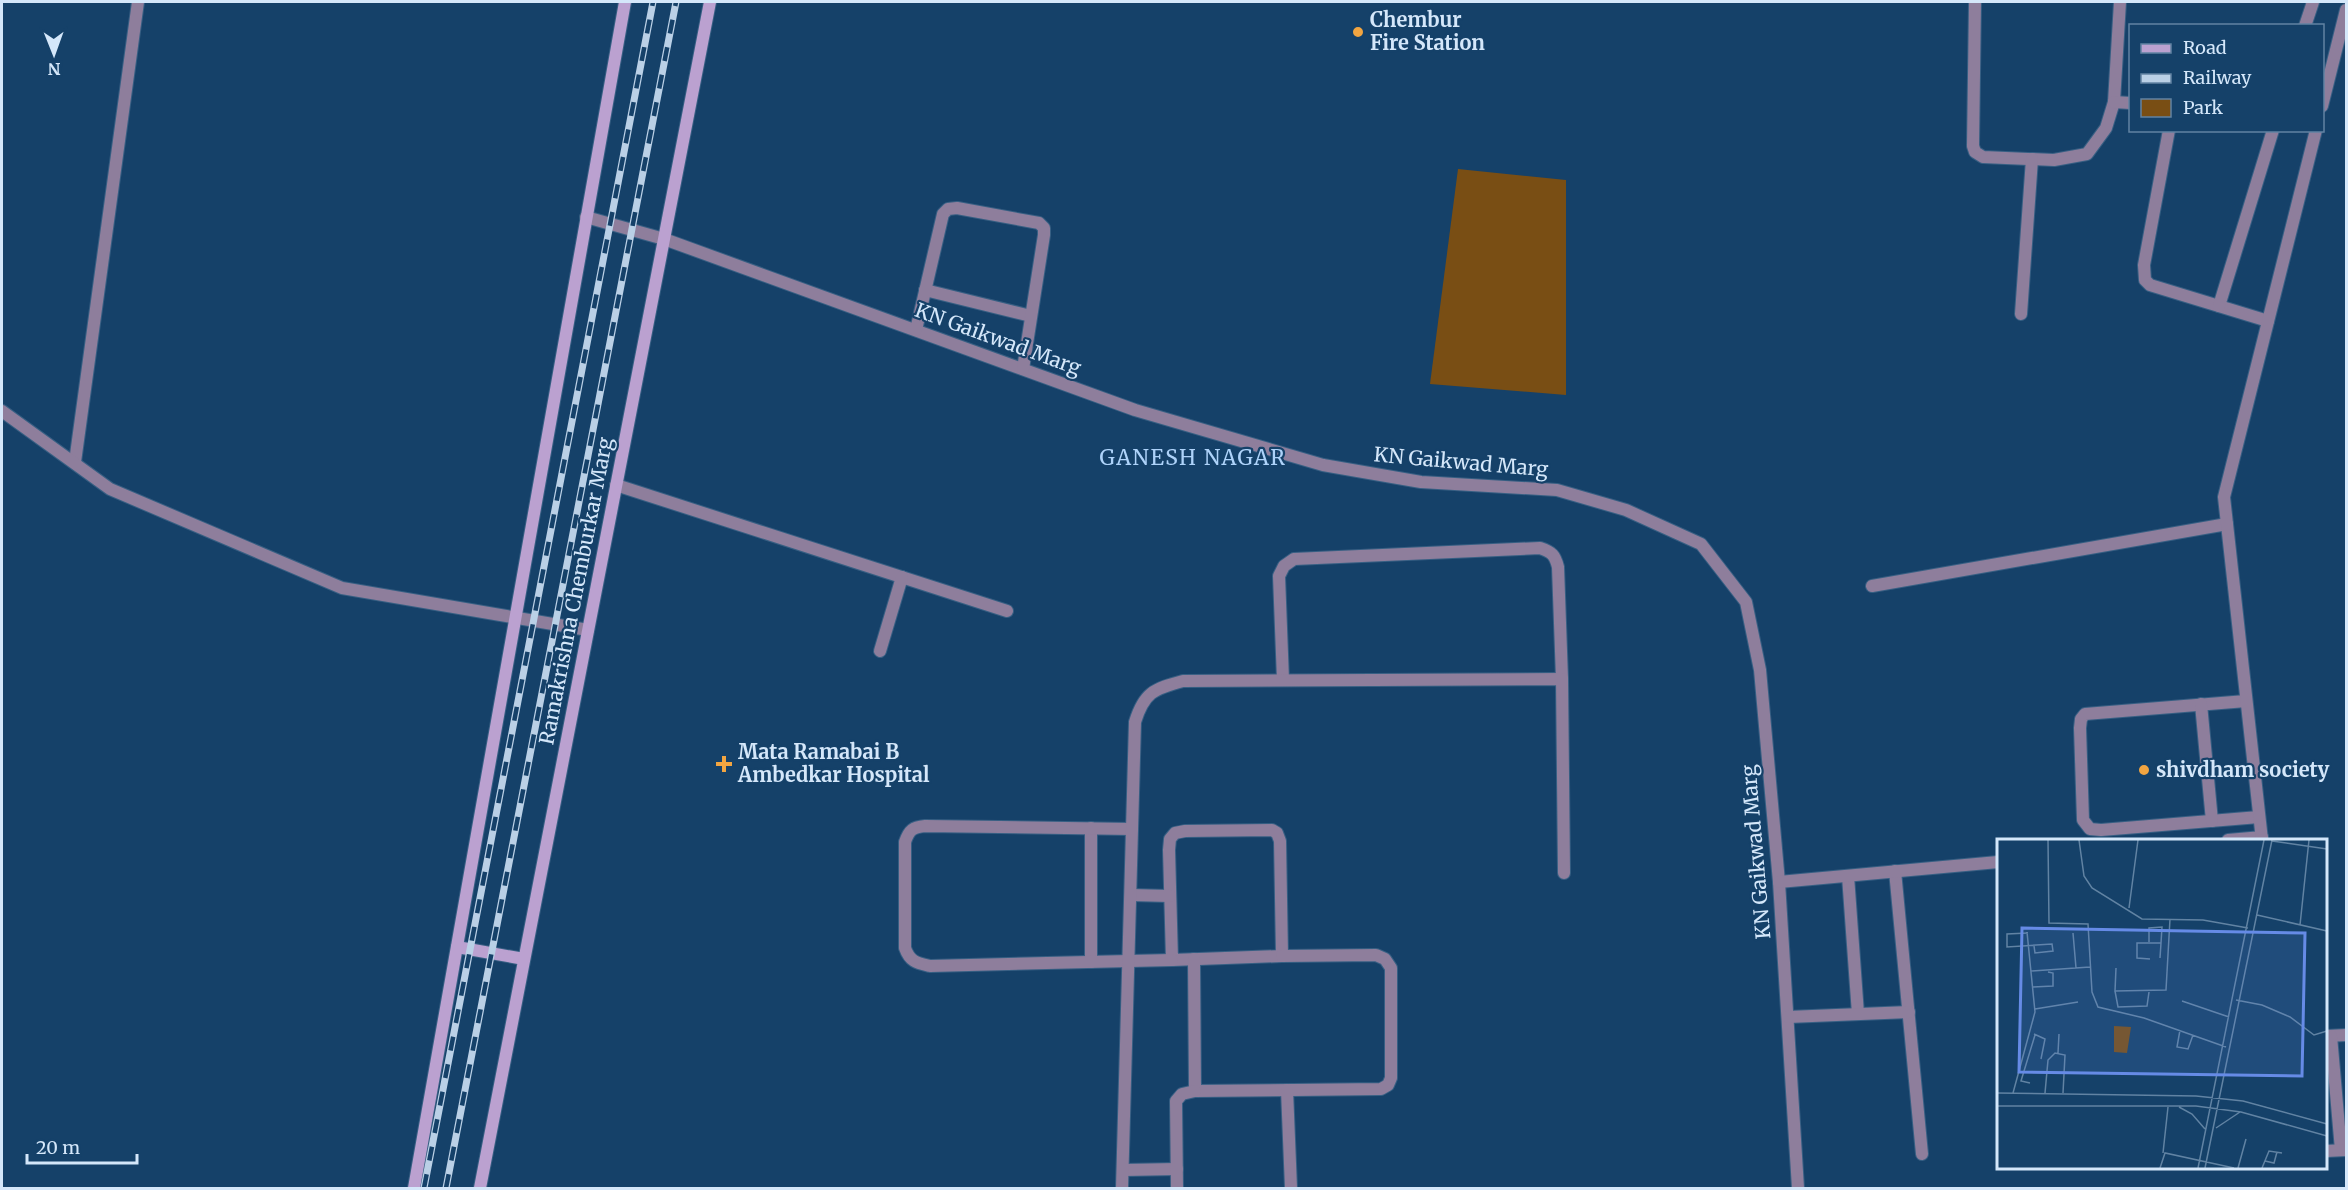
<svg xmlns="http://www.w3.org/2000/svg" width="2348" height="1190" font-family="Merriweather,serif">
<rect width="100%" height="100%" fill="#154169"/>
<path fill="#794e14" d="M 1458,169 L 1566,180 L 1566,395 L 1430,384 Z"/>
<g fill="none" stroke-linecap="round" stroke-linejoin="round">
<defs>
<g id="lane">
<path d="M 75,462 L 138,2"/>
<path d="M 1091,828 L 1091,962"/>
<path d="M 1129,961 L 930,966 C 917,963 910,962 905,948 L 905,842 C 909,830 913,827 925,826 L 1132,829"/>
</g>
<g id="street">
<path d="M 1975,2 L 1973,146 L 1975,152 L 1983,157 L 2054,160 L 2087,154 L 2106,128 L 2114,102 L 2120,2"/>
<path d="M 2305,26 L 2313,2"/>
<path d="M 2114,102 L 2130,103"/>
<path d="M 2322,106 L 2346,10"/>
<path d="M 2169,130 L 2144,265 L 2145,280 L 2150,285 L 2268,321"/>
<path d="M 586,217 L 664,239 L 1135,410 L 1323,465 L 1421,482 L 1557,490 L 1626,510 L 1701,544 L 1746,602 L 1760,670 L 1779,882 L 1798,1188"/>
<path d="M 925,290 L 1031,316"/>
<path d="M 2219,306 L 2273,130"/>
<path d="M 2021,314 L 2032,159"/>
<path d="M 916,330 L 943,214 L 948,209 L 957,208 L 1039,223 L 1044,228 L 1044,235 L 1023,369"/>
<path d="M 2,411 L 110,489 L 342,588 L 588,630"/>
<path d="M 616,485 L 1007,611"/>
<path d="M 1872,586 L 2227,524"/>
<path d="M 880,651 L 902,577"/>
<path d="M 1283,680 L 1279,576 L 1284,566 L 1294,559 L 1540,548 C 1552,552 1555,555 1558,567 L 1562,679"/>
<path d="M 2246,701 L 2085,714 L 2081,719 L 2080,728 L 2083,820 L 2090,829 L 2101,830 L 2259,817"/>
<path d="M 2201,704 L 2212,821"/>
<path d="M 1272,830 L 1277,833 L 1280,841 L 1282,956 L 1172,960 L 1169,850 L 1170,839 L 1175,833 L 1185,831 Z"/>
<path d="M 2228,840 L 2262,837"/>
<path d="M 2262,840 L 2224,497 L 2316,130"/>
<path d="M 1895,871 L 1922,1154"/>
<path d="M 1848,876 L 1858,1014"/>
<path d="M 1779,882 L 1998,862"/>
<path d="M 1131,895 L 1170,896"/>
<path d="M 1194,959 L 1195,1091 L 1381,1089 L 1388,1085 L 1391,1078 L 1391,968 L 1385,959 L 1376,955 L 1282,956"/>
<path d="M 1129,961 L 1172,960"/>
<path d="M 1788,1017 L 1909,1012"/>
<path d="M 2326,1036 L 2346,1035"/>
<path d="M 2331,1036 L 2341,1150"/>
<path d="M 1287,1090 L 1291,1188"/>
<path d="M 2326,1151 L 2346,1150"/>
<path d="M 1123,1170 L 1177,1169"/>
<path d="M 1122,1188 L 1135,722 C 1144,693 1153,689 1183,681 L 1562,679 L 1564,873"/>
<path d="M 1177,1188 L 1176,1101 L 1182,1094 L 1195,1091"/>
</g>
<g id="secondary">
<path d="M 457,947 L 524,959"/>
<path d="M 414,1188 L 625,2"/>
<path d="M 480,1188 L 710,2"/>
</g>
</defs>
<use href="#lane" stroke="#375f83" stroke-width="14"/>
<use href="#street" stroke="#375f83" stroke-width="14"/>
<use href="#secondary" stroke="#375f83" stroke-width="14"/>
<use href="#lane" stroke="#8e7e9c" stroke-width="12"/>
<use href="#street" stroke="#8e7e9c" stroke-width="12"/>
<use href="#secondary" stroke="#bba1d0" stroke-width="12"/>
<defs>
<g id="rail">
<path d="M 424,1188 L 653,2"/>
<path d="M 446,1188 L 676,2"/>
</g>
</defs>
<use href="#rail" stroke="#bad0e6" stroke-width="7"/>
<use href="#rail" stroke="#154169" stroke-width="4.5" stroke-dasharray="14" stroke-linecap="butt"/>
</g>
<g fill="#f2a541" stroke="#154169" stroke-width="2">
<circle cx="1358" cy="32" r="6"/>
<path d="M721 755h6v6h6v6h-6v6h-6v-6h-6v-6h6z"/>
<circle cx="2144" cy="770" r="6"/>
</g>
<g text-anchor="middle" stroke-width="4.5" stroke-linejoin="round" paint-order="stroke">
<g font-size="20" font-weight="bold" fill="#d4e7fa" stroke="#154169" text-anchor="start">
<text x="1370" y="27">Chembur<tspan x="1370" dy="23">Fire Station</tspan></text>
<text x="738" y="759">Mata Ramabai B<tspan x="738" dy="23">Ambedkar Hospital</tspan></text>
<text x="2156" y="777">shivdham society</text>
</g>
<g font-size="20" fill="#d4e7fa" stroke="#154169">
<text transform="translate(998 339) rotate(20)" y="7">KN Gaikwad Marg</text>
<text transform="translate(1461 462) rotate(5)" y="7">KN Gaikwad Marg</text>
<text transform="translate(576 591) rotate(-79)" y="7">Ramakrishna Chemburkar Marg</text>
<text transform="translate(1756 852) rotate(-95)" y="7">KN Gaikwad Marg</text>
</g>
<g font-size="21" letter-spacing="1.5" fill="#aed3fa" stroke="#154169">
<text x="1193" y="465">GANESH NAGAR</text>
</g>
</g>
<g transform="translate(1997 839)">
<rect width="330" height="330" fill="#154169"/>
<path d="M 117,187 L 134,188 L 130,214 L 117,213 Z" fill="#794e14"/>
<path fill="none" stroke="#6183a3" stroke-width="1.5" d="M 51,1 L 52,84 L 91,85 L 95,153 L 101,168 L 147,179 L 229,208M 82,1 L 87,37 L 95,49 L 145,80 L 206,81 L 251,89M 275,2 L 330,10M 132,69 L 141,1M 260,76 L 330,92M 303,86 L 312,1M 31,94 L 10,95 L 10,108 L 55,105 L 56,112 L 38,114 L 37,107M 76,94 L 79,129M 152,103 L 152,89 L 165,88 L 164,104M 153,120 L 140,119 L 140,104 L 164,104 L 163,119M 119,129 L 118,152 L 169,151 L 173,80M 34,132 L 93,128M 36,148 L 56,147 L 56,134 L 51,133M 118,152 L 121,168 L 150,167 L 152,153M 239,161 L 265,166 L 293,178 L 317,196 L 330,192M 185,162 L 232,178M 38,170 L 81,163M 183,191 L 180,208 L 191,210 L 196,196M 37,195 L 48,200 L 44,220M 61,214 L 62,195M 33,244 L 24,242 L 38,196M 0,254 L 199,257 L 246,262 L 330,285M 16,254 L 38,173 L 30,93M 48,254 L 51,221 L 58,214 L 68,216 L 66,254M 0,267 L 199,267 L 244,273 L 330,297M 182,268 L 195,275 L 208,290M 219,289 L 243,273M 166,314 L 171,268M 268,322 L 277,324 L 280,313M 163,329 L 168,314 L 237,329M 201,329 L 267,1M 208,329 L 275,1M 241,329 L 249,300M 265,329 L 272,312 L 285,314"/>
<path fill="#668be6" fill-opacity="0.15" stroke="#668be6" stroke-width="3" d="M 25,89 L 308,94 L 305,237 L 22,233 Z"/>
<rect width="330" height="330" fill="none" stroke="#d4e7fa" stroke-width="3"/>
</g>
<rect width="2348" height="1190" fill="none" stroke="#d4e7fa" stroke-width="6"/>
<rect x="2129" y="24" width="195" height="108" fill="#154169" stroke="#6183a3" stroke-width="1.5"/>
<rect x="2141" y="44" width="30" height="9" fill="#bba1d0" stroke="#6183a3" stroke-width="1.5"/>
<text x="2183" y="54" font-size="18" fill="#d4e7fa">Road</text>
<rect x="2141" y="74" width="30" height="9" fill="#bad0e6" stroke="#6183a3" stroke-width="1.5"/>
<text x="2183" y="84" font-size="18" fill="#d4e7fa">Railway</text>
<rect x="2141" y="99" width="30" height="18" fill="#794e14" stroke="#6183a3" stroke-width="1.5"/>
<text x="2183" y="114" font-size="18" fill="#d4e7fa">Park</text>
<g transform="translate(54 54) rotate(179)" stroke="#154169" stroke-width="4.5" paint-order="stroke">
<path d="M0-4.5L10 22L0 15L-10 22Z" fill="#d4e7fa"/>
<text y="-9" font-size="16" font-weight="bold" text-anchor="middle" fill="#d4e7fa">N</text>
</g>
<path d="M27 1154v9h110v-9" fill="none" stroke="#d4e7fa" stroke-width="3"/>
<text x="36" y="1154" font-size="18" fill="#d4e7fa" stroke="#154169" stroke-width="4.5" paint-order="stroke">20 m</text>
</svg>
